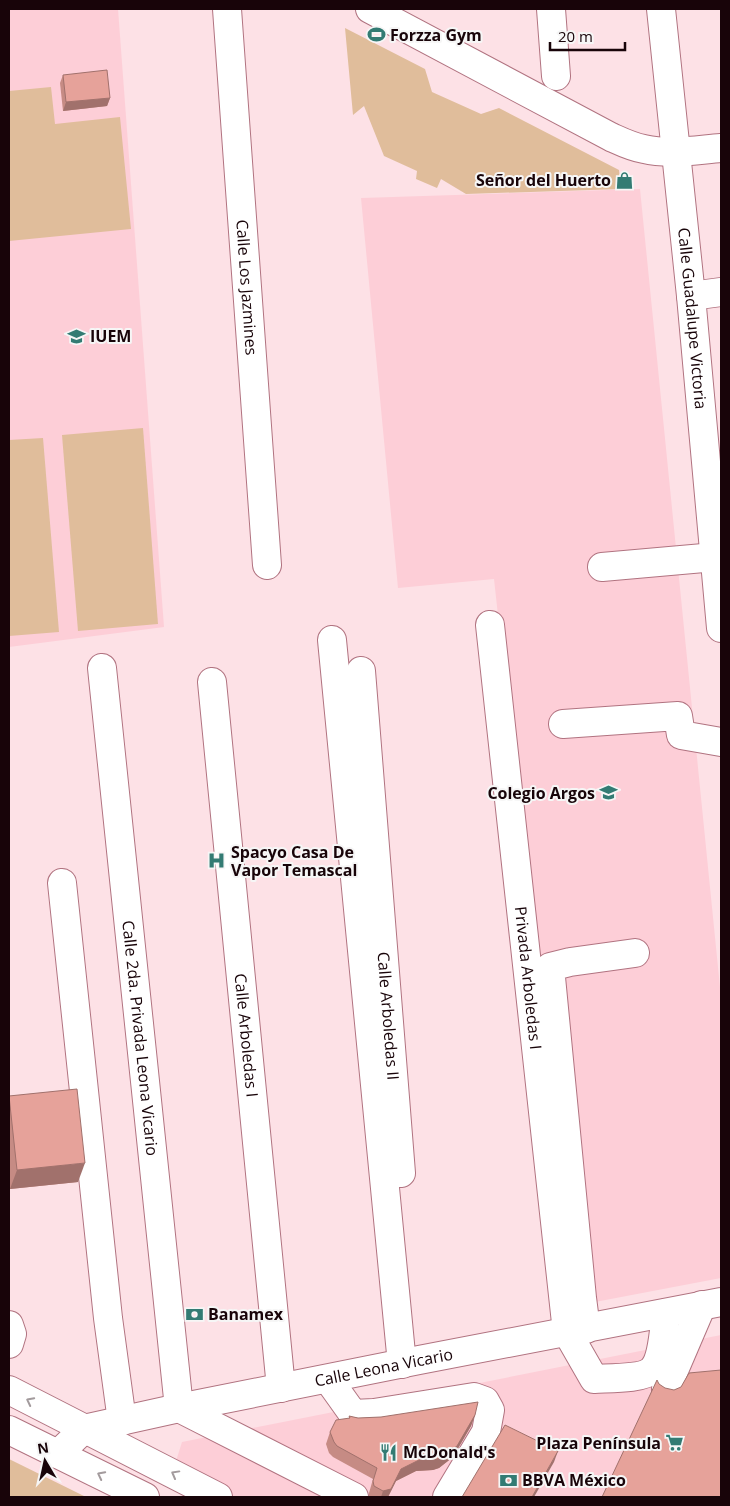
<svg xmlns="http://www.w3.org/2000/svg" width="730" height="1506" font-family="'Open Sans',sans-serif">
<rect width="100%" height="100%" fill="#fde1e6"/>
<g fill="#fdced7">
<path d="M 9,9 L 118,9 L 164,627 L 9,647 Z"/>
<path d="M 640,189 L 721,997 L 721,1278 L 574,1306 L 494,579 L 398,588 L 361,198 Z"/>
<path d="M 721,1335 L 721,1497 L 220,1497 L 172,1474 L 182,1442 Z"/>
</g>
<g fill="#e0bd9b">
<path d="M 345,28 L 425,69 L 432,92 L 481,114 L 499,108 L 619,170 L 621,189 L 466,194 L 441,179 L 437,188 L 416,179 L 417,171 L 384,156 L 364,106 L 353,115 Z"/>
<path d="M 51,87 L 55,124 L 120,117 L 131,229 L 9,241 L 9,91 Z"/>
<path d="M 143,428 L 158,624 L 78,631 L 62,435 Z"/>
<path d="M 43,438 L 59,632 L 9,636 L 9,440 Z"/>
<path d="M 9,1459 L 86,1497 L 9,1497 Z"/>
</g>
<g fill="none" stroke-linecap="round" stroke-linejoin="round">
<defs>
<g id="minor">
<path id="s1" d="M 227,9 L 267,565"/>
<path d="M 370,9 L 611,137 C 622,142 632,147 644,149 C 669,155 696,150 721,148"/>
<path d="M 551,9 L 556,76"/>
<path id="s2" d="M 661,9 L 691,296 L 721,628"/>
<path d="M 691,296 L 721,292"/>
<path d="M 602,567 L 715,557"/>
<path id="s3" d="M 490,625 L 567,1332 L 594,1379 C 608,1378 643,1379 652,1370 C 663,1360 664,1327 666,1313"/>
<path d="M 332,640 L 402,1364"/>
<path id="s4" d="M 102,668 L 179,1408 L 354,1497"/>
<path id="s5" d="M 361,671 L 401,1173"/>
<path id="s6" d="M 212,682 L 281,1388"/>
<path d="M 563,724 L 678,716 L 681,735 L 721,742"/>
<path d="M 62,883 L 108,1318 L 122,1421"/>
<path d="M 9,1325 L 12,1334 L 9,1344"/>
<path d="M 586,1329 L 582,1298 L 550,967 L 570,962 L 635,953"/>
<path d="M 328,1379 L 353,1414 L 374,1413 L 474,1397 L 485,1401 L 490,1410 L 486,1432 L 447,1497"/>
<path d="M 666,1389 L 702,1305"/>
</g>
<g id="major">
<path d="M 9,1390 L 218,1497"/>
<path id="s7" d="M 58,1454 L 84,1429 L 179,1408 L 419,1360 L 721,1302"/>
</g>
<path id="highway" d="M 9,1430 L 145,1497"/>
</defs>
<use href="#minor" stroke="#b17380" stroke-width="30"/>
<use href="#major" stroke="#b17380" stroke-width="30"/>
<use href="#highway" stroke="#b17380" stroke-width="30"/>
<use href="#minor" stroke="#fff" stroke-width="28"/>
<use href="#major" stroke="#fff" stroke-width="28"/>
<use href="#highway" stroke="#fff" stroke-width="28"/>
</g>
<g fill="#c68b84">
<path d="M 63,75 L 110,98 L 107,106 L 63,111 L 60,83 Z"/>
<path d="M 9,1096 L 78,1182 L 10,1189 L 9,1175 Z"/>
<path d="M 475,1415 L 471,1426 L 453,1457 L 439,1468 L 433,1470 L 416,1471 L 396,1481 L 388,1497 L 369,1497 L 369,1493 L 373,1479 L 333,1457 L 329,1453 L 326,1444 L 330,1432 L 349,1418 L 349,1416 L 358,1418 Z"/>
</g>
<g fill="#a1716c">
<path d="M 110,98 L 107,106 L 63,111 L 66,102 Z"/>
<path d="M 85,1163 L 78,1182 L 10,1189 L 17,1170 Z"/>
<path d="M 475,1415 L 471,1426 L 453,1457 L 439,1468 L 433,1470 L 416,1471 L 396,1481 L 388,1497 L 381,1497 L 383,1491 L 401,1469 L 421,1459 Z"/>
<path d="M 558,1451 L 554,1462 L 534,1497 L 532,1497 Z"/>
</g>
<g fill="#e6a29a" stroke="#a1716c">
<path d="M 107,70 L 110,98 L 66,102 L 63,75 Z"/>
<path d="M 77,1089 L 85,1163 L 17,1170 L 9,1096 Z"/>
<path d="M 721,1370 L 721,1497 L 602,1497 L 657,1380 L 659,1384 L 665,1388 L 674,1390 L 681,1387 L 689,1373 Z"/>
<path d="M 478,1402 L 475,1415 L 457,1446 L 443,1457 L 437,1459 L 421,1459 L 401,1469 L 391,1489 L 383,1491 L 374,1486 L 373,1481 L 377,1468 L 337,1446 L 334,1442 L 330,1432 L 336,1420 L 350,1418 L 349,1416 L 358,1418 L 381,1417 Z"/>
<path d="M 505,1425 L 558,1451 L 532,1497 L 462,1497 Z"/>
</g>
<defs><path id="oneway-chevron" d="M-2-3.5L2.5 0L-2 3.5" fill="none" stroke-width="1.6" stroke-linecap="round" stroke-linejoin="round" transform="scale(1.25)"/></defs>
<g stroke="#a39b9d">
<use href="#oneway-chevron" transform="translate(30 1401) rotate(-153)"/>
<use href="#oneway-chevron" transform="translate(175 1474) rotate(-151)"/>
<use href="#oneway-chevron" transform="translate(101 1475) rotate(-153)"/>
</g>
<defs>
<symbol id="stadium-bare" viewBox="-9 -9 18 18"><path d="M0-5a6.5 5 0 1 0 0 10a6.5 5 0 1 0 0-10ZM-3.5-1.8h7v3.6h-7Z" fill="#337b73" stroke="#f6f6f6" stroke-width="2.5" paint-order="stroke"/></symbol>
<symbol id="shop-bare" viewBox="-9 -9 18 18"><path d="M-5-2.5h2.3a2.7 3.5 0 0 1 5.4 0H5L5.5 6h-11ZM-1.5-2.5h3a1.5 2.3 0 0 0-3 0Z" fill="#337b73" stroke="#f6f6f6" stroke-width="2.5" paint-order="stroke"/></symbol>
<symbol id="university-bare" viewBox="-9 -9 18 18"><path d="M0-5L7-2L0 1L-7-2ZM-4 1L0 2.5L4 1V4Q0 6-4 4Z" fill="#337b73" stroke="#f6f6f6" stroke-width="2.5" paint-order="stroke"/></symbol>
<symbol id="school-bare" viewBox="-9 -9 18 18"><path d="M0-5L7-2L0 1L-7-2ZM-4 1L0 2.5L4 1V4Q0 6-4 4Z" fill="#337b73" stroke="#f6f6f6" stroke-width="2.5" paint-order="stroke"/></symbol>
<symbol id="hospital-bare" viewBox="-9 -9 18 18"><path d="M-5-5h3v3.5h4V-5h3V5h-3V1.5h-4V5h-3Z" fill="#337b73" stroke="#f6f6f6" stroke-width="2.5" paint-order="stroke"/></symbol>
<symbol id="bank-bare" viewBox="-9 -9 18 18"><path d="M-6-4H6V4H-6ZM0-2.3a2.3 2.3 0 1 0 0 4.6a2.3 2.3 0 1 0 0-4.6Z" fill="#337b73" stroke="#f6f6f6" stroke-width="2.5" paint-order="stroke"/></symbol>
<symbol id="supermarket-bare" viewBox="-9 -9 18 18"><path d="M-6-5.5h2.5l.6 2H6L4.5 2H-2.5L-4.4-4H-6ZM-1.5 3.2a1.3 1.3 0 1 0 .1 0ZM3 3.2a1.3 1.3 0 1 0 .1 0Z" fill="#337b73" stroke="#f6f6f6" stroke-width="2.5" paint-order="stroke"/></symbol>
<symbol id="restaurant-bare" viewBox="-9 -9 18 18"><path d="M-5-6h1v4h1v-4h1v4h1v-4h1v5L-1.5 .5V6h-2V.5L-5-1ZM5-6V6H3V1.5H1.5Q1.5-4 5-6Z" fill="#337b73" stroke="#f6f6f6" stroke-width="2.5" paint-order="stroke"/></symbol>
</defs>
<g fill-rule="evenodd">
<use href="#stadium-bare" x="364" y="22" width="25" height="25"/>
<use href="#shop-bare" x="612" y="168" width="25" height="25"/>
<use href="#university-bare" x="64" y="324" width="25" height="25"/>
<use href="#school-bare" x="596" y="780" width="25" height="25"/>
<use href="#hospital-bare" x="204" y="848" width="25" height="25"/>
<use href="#bank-bare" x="182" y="1302" width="25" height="25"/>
<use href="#supermarket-bare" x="662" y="1430" width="25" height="25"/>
<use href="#restaurant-bare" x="376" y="1440" width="25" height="25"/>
<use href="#bank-bare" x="496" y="1468" width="25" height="25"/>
</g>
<g text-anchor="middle" stroke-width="4" stroke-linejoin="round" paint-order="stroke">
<g font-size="16" font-weight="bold" fill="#180409" stroke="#f6f6f6" text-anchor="start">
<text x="390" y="41">Forzza Gym</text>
<text x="611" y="186" text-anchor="end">Señor del Huerto</text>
<text x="90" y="342">IUEM</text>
<text x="595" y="799" text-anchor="end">Colegio Argos</text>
<text x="231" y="858">Spacyo Casa De<tspan x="231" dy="18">Vapor Temascal</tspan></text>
<text x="208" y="1320">Banamex</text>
<text x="661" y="1449" text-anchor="end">Plaza Península</text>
<text x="403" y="1458">McDonald's</text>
<text x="522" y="1486">BBVA México</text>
</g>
<g font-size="16" fill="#180409" stroke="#f6f6f6">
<text dy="6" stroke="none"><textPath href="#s1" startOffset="279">Calle Los Jazmines</textPath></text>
<text dy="6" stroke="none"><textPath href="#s2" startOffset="311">Calle Guadalupe Victoria</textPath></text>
<text dy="6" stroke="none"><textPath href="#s3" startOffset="355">Privada Arboledas I</textPath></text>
<text dy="6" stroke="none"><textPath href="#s5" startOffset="346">Calle Arboledas II</textPath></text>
<text dy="6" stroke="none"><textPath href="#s6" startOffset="355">Calle Arboledas I</textPath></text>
<text dy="6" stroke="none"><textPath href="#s4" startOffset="372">Calle 2da. Privada Leona Vicario</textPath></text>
<text dy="6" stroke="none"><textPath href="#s7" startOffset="342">Calle Leona Vicario</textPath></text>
</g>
</g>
<rect width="730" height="1506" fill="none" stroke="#180409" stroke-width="20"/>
<g transform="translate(45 1461) rotate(351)" stroke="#f6f6f6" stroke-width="4" paint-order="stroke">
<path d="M0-4L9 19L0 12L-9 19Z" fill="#180409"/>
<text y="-8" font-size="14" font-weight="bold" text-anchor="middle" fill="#180409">N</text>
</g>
<path d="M550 42v8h75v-8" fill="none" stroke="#180409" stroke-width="2.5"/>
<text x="558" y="42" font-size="15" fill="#180409" stroke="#f6f6f6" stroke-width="4" paint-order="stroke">20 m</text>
</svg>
